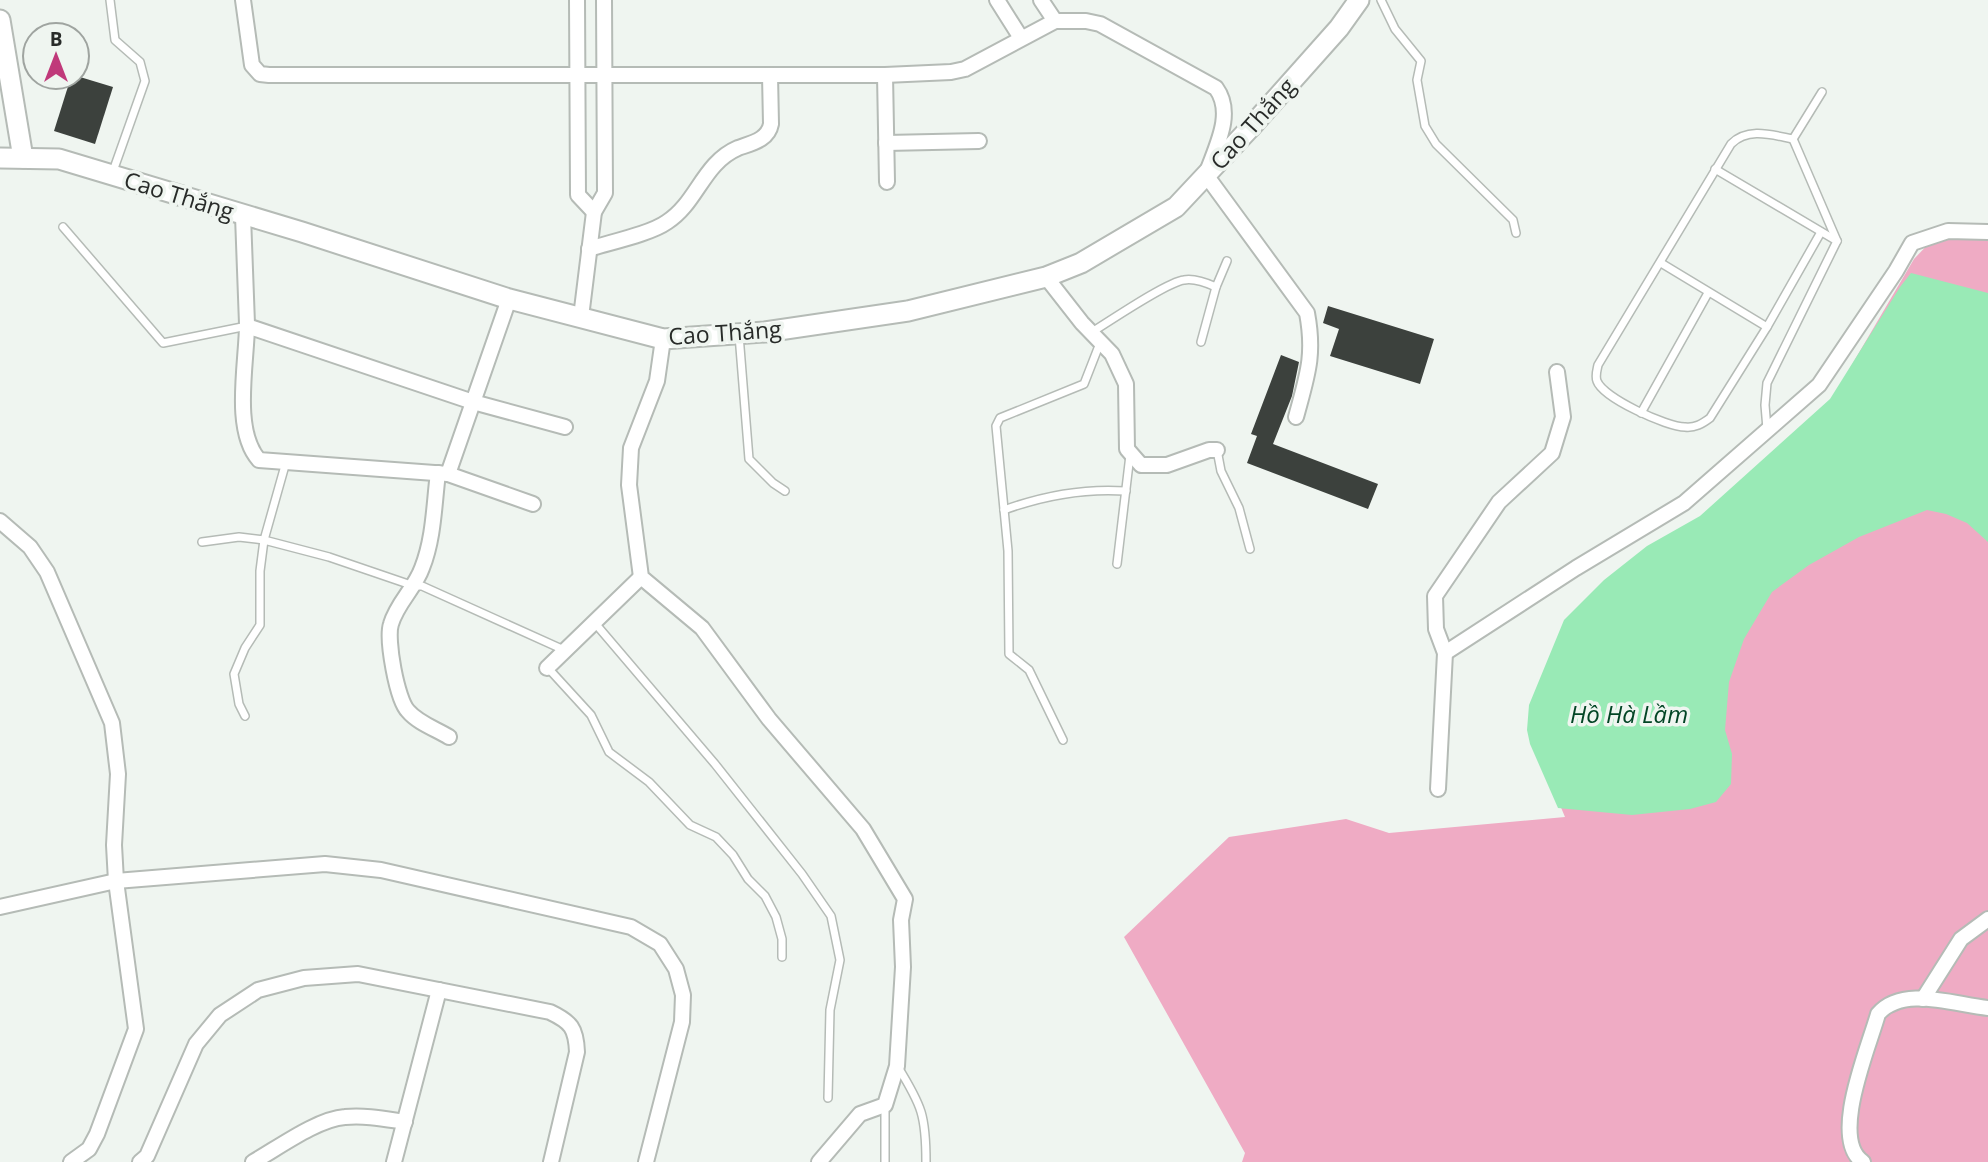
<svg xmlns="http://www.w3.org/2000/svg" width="1988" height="1162" font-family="'Open Sans',sans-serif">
<rect width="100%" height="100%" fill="#eff5f0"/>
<path fill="#efabc4" d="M 1936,236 L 1988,240 L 1988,1162 L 1242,1162 L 1245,1153 L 1124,937 L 1229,837 L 1346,819 L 1389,833 L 1565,817 L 1534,743 L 1713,506 L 1830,402 L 1914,259 Z"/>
<path fill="#99eab6" d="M 1911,273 L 1988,293 L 1988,542 L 1967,523 L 1946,514 L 1927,510 L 1859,537 L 1809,565 L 1772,592 L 1744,639 L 1729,682 L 1725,730 L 1732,754 L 1731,784 L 1716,802 L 1690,809 L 1632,815 L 1558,808 L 1530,744 L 1527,730 L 1529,705 L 1564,620 L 1604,580 L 1647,546 L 1700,516 L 1830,399 L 1900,287 Z"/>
<g fill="#3c413d">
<path d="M 71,77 L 80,77 L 113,87 L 95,144 L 54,131 Z"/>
<path d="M 1328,306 L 1434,339 L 1420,384 L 1330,356 L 1339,329 L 1323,323 Z"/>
<path d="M 1281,355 L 1299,362 L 1292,396 L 1273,444 L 1378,484 L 1368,509 L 1247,463 L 1257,436 L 1251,434 Z"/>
</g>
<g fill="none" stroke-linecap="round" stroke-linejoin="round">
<defs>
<g id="lane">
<path d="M 110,0 L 115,40 L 140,62 L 145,81 L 112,174"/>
<path d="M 1381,0 L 1395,29 L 1421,61 L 1417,80 L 1425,126 L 1436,144 L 1513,220 L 1516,233"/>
<path d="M 1793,139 C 1772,135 1748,127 1731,144 L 1598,365 C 1597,370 1595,376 1597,381 C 1603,398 1667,427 1685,427 C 1695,428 1702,424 1710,418 L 1767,327 L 1821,232"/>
<path d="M 1793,139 L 1837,241"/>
<path d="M 1793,139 L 1822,92"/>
<path d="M 1715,169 L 1837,241 L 1767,383 L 1765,405 L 1767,429"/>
<path d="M 63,227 L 163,343 L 247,326"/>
<path d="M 1661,263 L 1767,327"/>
<path d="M 1092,332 C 1110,321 1167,282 1184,280 C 1194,278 1207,283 1216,287"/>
<path d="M 739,335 L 749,459 L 773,483 L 785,491"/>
<path d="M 1201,342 L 1216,287 L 1227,261"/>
<path d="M 1641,413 L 1708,293"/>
<path d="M 1217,450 L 1221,471 L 1239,508 L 1250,549"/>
<path d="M 1004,510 C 1045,495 1083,488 1126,491"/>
<path d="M 202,542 L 239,537 L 264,540 L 329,557 L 414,586 L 422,586 L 564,650"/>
<path d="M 1117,564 L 1130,455"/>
<path d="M 594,622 L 715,764 L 802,874 L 831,916 L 840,960 L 830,1010 L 828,1098"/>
<path d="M 548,668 L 591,715 L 609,752 L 649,782 L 690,825 L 716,837 L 733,855 L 748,879 L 765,896 L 776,917 L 782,939 L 782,957"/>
<path d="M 245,716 L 239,704 L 234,674 L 245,648 L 260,625 L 260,571 L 264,540 L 286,462"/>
<path d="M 1063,740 L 1029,670 L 1009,654 L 1008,551 L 996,426 L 1000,418 L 1084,384 L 1100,343"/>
<path d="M 898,1067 C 922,1106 926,1116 926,1162"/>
<path d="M 885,1105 L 885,1162"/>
</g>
<g id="street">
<path d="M 243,0 L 252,65 L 260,74 L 269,75 L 885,75 L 951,72 L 965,69 L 1055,21 L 1086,21 L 1100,24 L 1216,88 C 1235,114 1215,148 1206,175 L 1307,313 C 1315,356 1307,376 1296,417"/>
<path d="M 577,0 L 578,195 L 594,212"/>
<path d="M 997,0 L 1021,38"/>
<path d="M 1041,0 L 1055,21"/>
<path d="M 885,75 L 887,182"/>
<path d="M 886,143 L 979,141"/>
<path d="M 243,216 C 244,252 246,288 247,324 C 247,362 232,430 259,460 L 448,474 L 533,504"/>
<path d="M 589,249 C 611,242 650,234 667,222 C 697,203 703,163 738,148 C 752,143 768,140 771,124 L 770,75"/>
<path d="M 1046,277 L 1082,323 L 1112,354 L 1126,384 L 1127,449 L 1141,465 L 1167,465 L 1209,450 L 1217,450"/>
<path d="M 581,317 L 594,212 L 605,193 L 604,0"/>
<path d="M 247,326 L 473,402 L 565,427"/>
<path d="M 663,339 L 657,381 L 631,448 L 629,485 L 641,577 L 702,628 L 769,719 L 863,829 L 905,899 L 901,920 L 903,967 L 897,1066 L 885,1105 L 860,1114 L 819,1162"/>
<path d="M 438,473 C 434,504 434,538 422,568 C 415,588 397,603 391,624 C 386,639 397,700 408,711 C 418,723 436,729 449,737"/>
<path d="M 448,474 L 509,299"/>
<path d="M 0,521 L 30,547 L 47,572 L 112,723 L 118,774 L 114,845 L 116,881 L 136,1029 L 97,1134 L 89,1149 L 71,1162"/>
<path d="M 1445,653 L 1576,568 L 1684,503 L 1819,385 L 1896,271 L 1912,243 L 1948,231 L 1988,232"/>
<path d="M 547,668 L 641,577"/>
<path d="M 1438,789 L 1445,653 L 1436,629 L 1435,596 L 1499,502 L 1552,453 L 1563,417 L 1557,372"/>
<path d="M 0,907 L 116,881 L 325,864 L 381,870 L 631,927 L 660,944 L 676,969 L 683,995 L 682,1022 L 646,1162"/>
<path d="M 1923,999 L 1961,939 L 1988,919"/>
<path d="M 140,1162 L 147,1156 L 196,1044 L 220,1015 L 258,990 L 304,978 L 358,974 L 550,1012 C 571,1022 576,1028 577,1052 L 551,1162"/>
<path d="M 253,1162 C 278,1148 317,1119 345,1117 C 365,1115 385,1119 405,1122"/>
<path d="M 394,1162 L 439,990"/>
<path d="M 1863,1162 C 1829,1139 1869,1047 1878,1014 C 1903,985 1955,1005 1988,1008"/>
</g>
<g id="secondary">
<path d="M 0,20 L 23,158"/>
<path d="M 0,158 L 59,159 L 302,232 L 509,299 L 663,339 L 765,332 L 908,311 L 1046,277 L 1081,263 L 1176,207 L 1250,128 L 1339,28 L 1359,0"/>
</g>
</defs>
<use href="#lane" stroke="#b5bbb6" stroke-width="10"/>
<use href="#street" stroke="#b5bbb6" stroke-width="18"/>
<use href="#secondary" stroke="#b5bbb6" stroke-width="23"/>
<use href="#lane" stroke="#fff" stroke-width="7"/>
<use href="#street" stroke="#fff" stroke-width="14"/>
<use href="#secondary" stroke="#fff" stroke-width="19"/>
</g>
<g text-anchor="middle" stroke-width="7" stroke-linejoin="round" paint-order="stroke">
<g font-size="23" fill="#282b29" stroke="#eff5f0">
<text transform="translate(1253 124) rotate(-48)" y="8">Cao Thắng</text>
<text transform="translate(179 196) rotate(17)" y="8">Cao Thắng</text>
<text transform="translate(725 333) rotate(-4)" y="8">Cao Thắng</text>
</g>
<g font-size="24" font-style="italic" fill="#024525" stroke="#eff5f0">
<text x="1629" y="723">Hồ Hà Lầm</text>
</g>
</g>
<g transform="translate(56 56)"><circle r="33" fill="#eff5f0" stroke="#9fa4a0" stroke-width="2"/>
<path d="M0-5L12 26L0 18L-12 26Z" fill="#c0397a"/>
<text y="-10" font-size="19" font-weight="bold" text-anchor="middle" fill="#282b29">B</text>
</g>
</svg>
